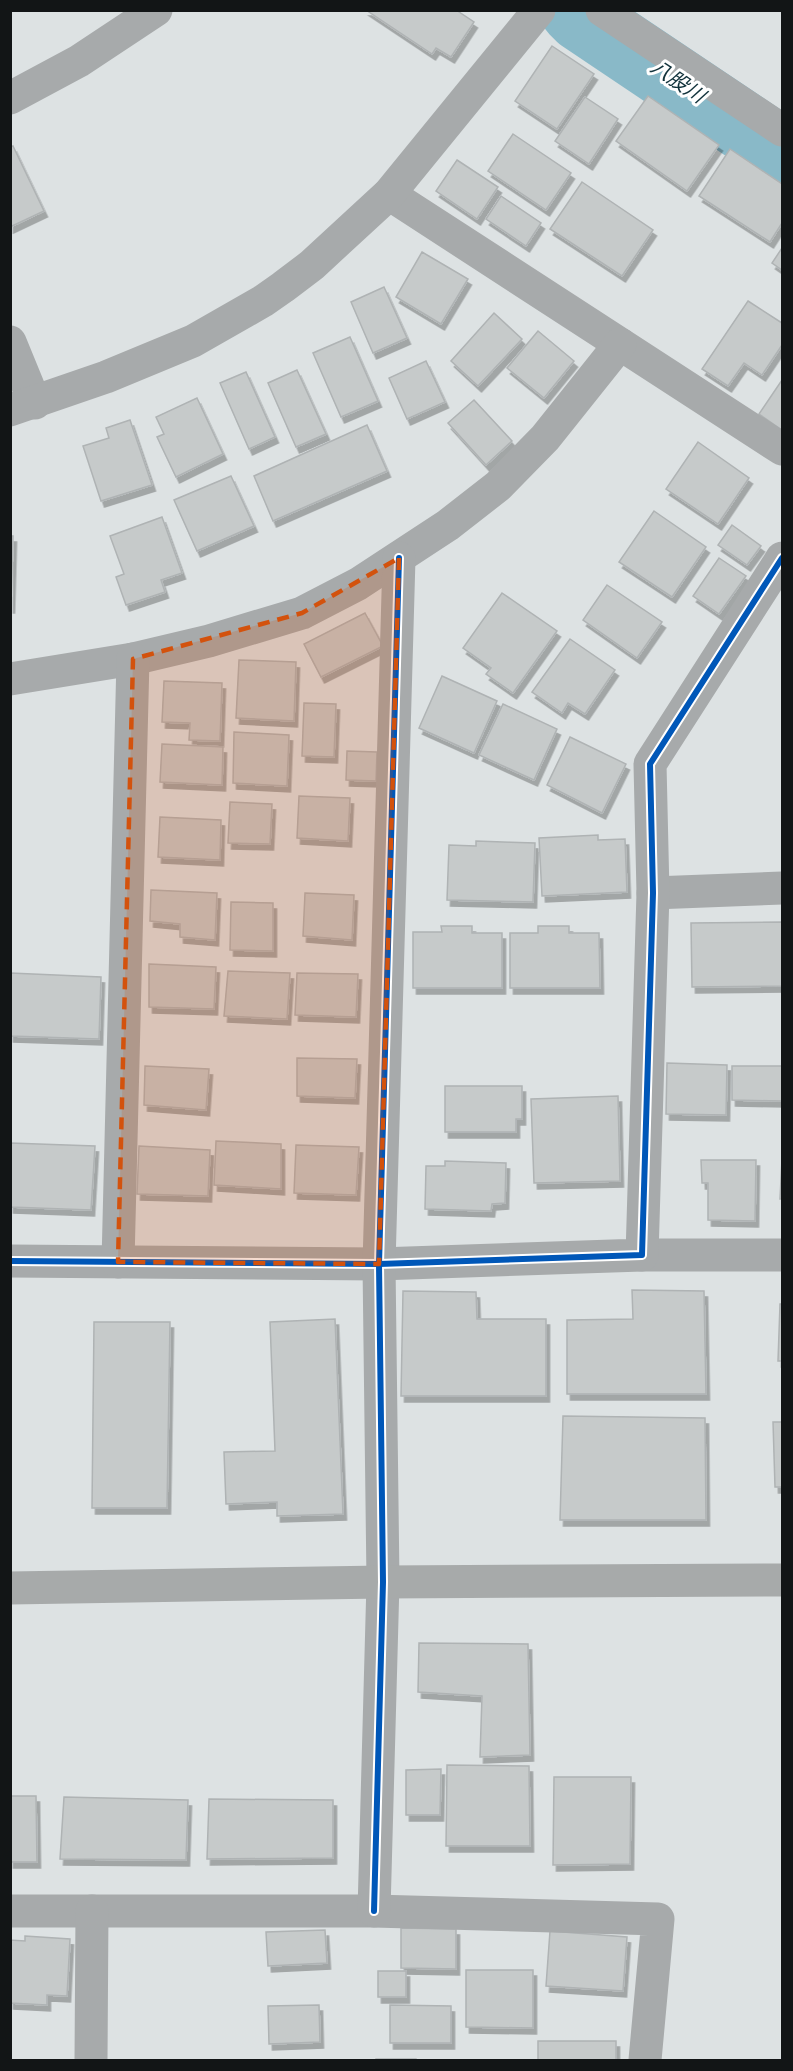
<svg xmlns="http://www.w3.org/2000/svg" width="793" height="2071" font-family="'Source Sans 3','Noto Sans JP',sans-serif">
<defs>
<filter id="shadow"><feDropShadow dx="3.5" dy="6" stdDeviation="0" flood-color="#0004"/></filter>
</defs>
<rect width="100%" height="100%" fill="#dde2e3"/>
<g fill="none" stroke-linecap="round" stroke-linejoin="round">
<path stroke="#89b9c8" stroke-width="69" d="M 574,10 L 581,17 L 782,152"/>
</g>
<g fill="#c6caca" stroke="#afb3b4" stroke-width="1.5" filter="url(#shadow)">
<path d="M 366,10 L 456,10 L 474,22 L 451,57 L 436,48 L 432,54 Z"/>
<path d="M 552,46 L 594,74 L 557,129 L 515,101 Z"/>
<path d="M 648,96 L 719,145 L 687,191 L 616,141 Z"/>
<path d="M 585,97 L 618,119 L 589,164 L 555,141 Z"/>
<path d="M 513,134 L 571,173 L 546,210 L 488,171 Z"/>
<path d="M 13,146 L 44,211 L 10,227 L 10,147 Z"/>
<path d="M 730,149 L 782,184 L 782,223 L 770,242 L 699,196 Z"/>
<path d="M 457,160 L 498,187 L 477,219 L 436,191 Z"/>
<path d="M 582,182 L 653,230 L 622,276 L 550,229 Z"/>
<path d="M 501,196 L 541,223 L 526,246 L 486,219 Z"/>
<path d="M 782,248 L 782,270 L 772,263 Z"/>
<path d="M 422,252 L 468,279 L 441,324 L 396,297 Z"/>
<path d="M 384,287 L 407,338 L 373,353 L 351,302 Z"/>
<path d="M 748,301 L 782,323 L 782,345 L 762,375 L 744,363 L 728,386 L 702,369 Z"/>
<path d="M 494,313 L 522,339 L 478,386 L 451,361 Z"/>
<path d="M 538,331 L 574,361 L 544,398 L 507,368 Z"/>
<path d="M 350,337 L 378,401 L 341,417 L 313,353 Z"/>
<path d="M 426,361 L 445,402 L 407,419 L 389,378 Z"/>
<path d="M 297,370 L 326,434 L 296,447 L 268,383 Z"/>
<path d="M 246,372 L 275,437 L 249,449 L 220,383 Z"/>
<path d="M 782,380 L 782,430 L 759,414 Z"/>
<path d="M 197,398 L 223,454 L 176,477 L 157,437 L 164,434 L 156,417 Z"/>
<path d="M 474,400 L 512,441 L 486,465 L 448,423 Z"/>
<path d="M 130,420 L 152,485 L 101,501 L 83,446 L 109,438 L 106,428 Z"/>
<path d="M 367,425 L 387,471 L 273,521 L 254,476 Z"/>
<path d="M 698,442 L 749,478 L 718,524 L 666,489 Z"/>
<path d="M 231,476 L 254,526 L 197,551 L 174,500 Z"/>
<path d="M 654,511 L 706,547 L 672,597 L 619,562 Z"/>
<path d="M 162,517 L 182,573 L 161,580 L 165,592 L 126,605 L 116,577 L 124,574 L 110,536 Z"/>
<path d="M 732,525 L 761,546 L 747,565 L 718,545 Z"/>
<path d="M 10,536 L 13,536 L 11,607 L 10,607 Z"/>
<path d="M 719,558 L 746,576 L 719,614 L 693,596 Z"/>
<path d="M 607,585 L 662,622 L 637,658 L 583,620 Z"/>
<path d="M 502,593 L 557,631 L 513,693 L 486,674 L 491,668 L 463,648 Z"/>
<path d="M 365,613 L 383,646 L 321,677 L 304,644 Z"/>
<path d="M 570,639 L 615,670 L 585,714 L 568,703 L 562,713 L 532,692 Z"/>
<path d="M 239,660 L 296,662 L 294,721 L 236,718 Z"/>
<path d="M 442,676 L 497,701 L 474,753 L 419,728 Z"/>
<path d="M 164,681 L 222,683 L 220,741 L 189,740 L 190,723 L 162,722 Z"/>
<path d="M 304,703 L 336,704 L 334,757 L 302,756 Z"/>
<path d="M 503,704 L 557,729 L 534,780 L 479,755 Z"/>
<path d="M 234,732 L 289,735 L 287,786 L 233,783 Z"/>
<path d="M 570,737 L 626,764 L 602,813 L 547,785 Z"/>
<path d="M 162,744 L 223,747 L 222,785 L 160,782 Z"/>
<path d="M 347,751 L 377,752 L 376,781 L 346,780 Z"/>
<path d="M 299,796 L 350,798 L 348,841 L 297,838 Z"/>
<path d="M 230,802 L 272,804 L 270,844 L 228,843 Z"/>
<path d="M 160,817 L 221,820 L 220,860 L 158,857 Z"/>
<path d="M 598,835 L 598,840 L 625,839 L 627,892 L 542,896 L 539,838 Z"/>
<path d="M 476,841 L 535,843 L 533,902 L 447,900 L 449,845 L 476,846 Z"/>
<path d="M 151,890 L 217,893 L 215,940 L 180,937 L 180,924 L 150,921 Z"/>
<path d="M 305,893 L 354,895 L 352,940 L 303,936 Z"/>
<path d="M 231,902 L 273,903 L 273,951 L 230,950 Z"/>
<path d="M 782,922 L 782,986 L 692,987 L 691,923 Z"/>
<path d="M 441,926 L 472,926 L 472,933 L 502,933 L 502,988 L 413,988 L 413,932 L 442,932 Z"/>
<path d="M 538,926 L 569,926 L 569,933 L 599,933 L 600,988 L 510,988 L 510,933 L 538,933 Z"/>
<path d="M 149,964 L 216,967 L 214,1009 L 149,1007 Z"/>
<path d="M 228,971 L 290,973 L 287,1019 L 224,1016 Z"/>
<path d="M 10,973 L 101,977 L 99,1039 L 10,1036 Z"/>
<path d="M 297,973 L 358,974 L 356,1017 L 295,1015 Z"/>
<path d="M 297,1058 L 357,1059 L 355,1098 L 297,1096 Z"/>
<path d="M 667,1063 L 727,1065 L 726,1115 L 666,1114 Z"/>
<path d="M 145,1066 L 209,1069 L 206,1110 L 144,1105 Z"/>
<path d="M 732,1066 L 782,1066 L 782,1101 L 732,1100 Z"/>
<path d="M 445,1086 L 522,1086 L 522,1119 L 516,1119 L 516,1132 L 445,1132 Z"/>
<path d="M 618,1096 L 620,1181 L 534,1183 L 531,1099 Z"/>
<path d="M 216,1141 L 281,1144 L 281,1189 L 214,1185 Z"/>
<path d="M 10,1143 L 95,1146 L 91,1210 L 10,1207 Z"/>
<path d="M 296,1145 L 359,1147 L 356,1195 L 294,1193 Z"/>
<path d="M 139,1146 L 210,1150 L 208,1196 L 137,1194 Z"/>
<path d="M 782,1159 L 782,1199 L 780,1199 Z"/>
<path d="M 701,1160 L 756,1160 L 755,1221 L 708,1220 L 708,1183 L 702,1183 Z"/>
<path d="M 445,1161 L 506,1163 L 505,1203 L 492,1204 L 491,1211 L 425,1209 L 426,1166 L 445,1166 Z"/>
<path d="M 632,1290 L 704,1291 L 706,1394 L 567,1394 L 567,1320 L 633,1319 Z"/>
<path d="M 403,1291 L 476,1292 L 477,1319 L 546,1319 L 546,1396 L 401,1396 Z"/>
<path d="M 780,1304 L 782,1304 L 782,1361 L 778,1361 Z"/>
<path d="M 335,1319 L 343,1514 L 277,1516 L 277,1502 L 226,1504 L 224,1452 L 275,1451 L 270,1322 Z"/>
<path d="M 94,1322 L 170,1322 L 167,1508 L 92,1508 Z"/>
<path d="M 563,1416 L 705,1418 L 706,1520 L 560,1520 Z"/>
<path d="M 773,1422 L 782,1422 L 782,1487 L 775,1487 Z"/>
<path d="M 419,1643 L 528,1644 L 530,1755 L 480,1757 L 482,1696 L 418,1692 Z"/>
<path d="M 447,1765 L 529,1766 L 530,1846 L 446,1846 Z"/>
<path d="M 441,1769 L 440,1815 L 406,1815 L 406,1770 Z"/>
<path d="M 554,1777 L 631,1777 L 630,1864 L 553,1865 Z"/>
<path d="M 10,1796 L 36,1796 L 37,1862 L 10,1862 Z"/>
<path d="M 64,1797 L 188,1800 L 186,1860 L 60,1859 Z"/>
<path d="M 209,1799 L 333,1800 L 333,1858 L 207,1859 Z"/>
<path d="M 401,1928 L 456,1929 L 456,1969 L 401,1968 Z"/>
<path d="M 325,1930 L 327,1963 L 268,1966 L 266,1932 Z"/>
<path d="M 550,1931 L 627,1937 L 623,1991 L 546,1986 Z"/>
<path d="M 25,1936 L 70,1939 L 67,1996 L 47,1995 L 47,2005 L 10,2003 L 10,1940 L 25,1941 Z"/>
<path d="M 466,1970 L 533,1970 L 533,2028 L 466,2027 Z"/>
<rect x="378" y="1971" width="28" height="26"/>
<path d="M 319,2005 L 320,2042 L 269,2044 L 268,2006 Z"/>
<path d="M 390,2005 L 451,2006 L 451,2043 L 390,2043 Z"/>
<rect x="538" y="2041" width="78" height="19"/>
<rect x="376" y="2059" width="40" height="1"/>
</g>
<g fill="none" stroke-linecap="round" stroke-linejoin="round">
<g stroke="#a7aaab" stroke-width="33">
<path d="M 602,10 L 782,130"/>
<path d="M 10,98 L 79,61 L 156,10"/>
<path d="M 389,194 L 782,449"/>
<path d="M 10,342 L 35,403"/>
<path d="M 10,410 L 106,377 L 193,341 L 263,301 L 283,287 L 312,265 L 389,194 L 539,10"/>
<path d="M 10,679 L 133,659 L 209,641 L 302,613 L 358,584 L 448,525 L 498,486 L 545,438 L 620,344"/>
<path d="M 653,893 L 782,888"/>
<path d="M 642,1255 L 782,1255"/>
<path d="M 10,1261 L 379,1264 L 642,1255 L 653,893 L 650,764 L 782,558"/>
<path d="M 118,1262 L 133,659"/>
<path d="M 10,1911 L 374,1911 L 658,1919 L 645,2060"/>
<path d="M 374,1911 L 383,1582 L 379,1264 L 399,558"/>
<path d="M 91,2060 L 92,1911"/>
</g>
<path stroke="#a7aaaa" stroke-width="33" d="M 10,1588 L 383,1582 L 782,1580"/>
<defs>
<g id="cycleway">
<path d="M 10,1261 L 379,1264 L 642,1255 L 653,893 L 650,764 L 782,558"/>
<path d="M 374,1911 L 383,1582 L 379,1264 L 399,558"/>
</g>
</defs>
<use href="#cycleway" stroke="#fff" stroke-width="10"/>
<use href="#cycleway" stroke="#0057b8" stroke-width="6"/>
</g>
<path fill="#d3520d" fill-opacity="0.2" stroke="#d3520d" stroke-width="4.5" stroke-dasharray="12 8" stroke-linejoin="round" d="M 399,558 L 379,1264 L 118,1262 L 133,659 L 302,613 Z"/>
<g text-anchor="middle" stroke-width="6" stroke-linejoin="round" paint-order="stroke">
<g font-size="20" font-style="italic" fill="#12333c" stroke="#fff">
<text transform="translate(678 81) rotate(34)" y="7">八股川</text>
</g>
</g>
<rect width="793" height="2071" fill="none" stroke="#121516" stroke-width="24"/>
</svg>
